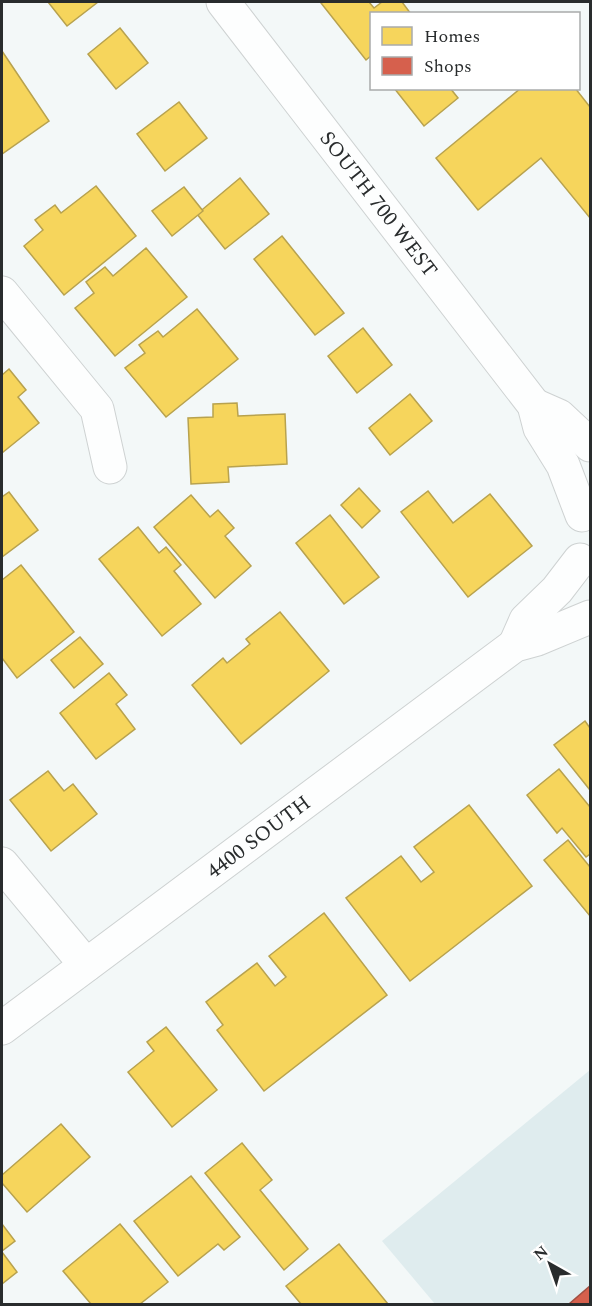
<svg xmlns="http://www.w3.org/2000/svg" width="592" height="1306" font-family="Spectral,serif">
<rect width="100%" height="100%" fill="#f3f8f8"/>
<path fill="#dfecee" d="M 590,1070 L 590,1304 L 435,1304 L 382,1241 Z"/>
<g fill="#f6d55c" stroke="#b8a24e" stroke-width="1.5">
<path d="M 48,2 L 98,2 L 67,26 Z"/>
<path d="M 323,2 L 369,2 L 374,8 L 382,2 L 402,2 L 411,14 L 372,14 L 372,55 L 366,60 L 321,3 Z"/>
<path d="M 120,28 L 148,63 L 116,89 L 88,54 Z"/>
<path d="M 2,51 L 49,121 L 2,154 Z"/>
<path d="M 394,88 L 450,88 L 458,98 L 424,126 Z"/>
<path d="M 521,88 L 575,88 L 590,107 L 590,218 L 541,158 L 478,210 L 436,158 Z"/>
<path d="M 179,102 L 207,138 L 165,171 L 137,134 Z"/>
<path d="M 240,178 L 269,214 L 225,249 L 197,214 Z"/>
<path d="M 96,186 L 136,236 L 64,295 L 24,246 L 43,230 L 35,220 L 55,205 L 61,213 Z"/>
<path d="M 184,187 L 203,211 L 172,236 L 152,211 Z"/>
<path d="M 282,236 L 344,313 L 315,335 L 254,259 Z"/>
<path d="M 146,248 L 187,297 L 115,356 L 75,308 L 94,293 L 86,282 L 105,267 L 113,276 Z"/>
<path d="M 197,309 L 238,359 L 166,417 L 125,368 L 145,353 L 139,345 L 158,331 L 163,337 Z"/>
<path d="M 363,328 L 392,365 L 357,393 L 328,356 Z"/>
<path d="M 9,369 L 26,390 L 18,397 L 39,423 L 2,453 L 2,375 Z"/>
<path d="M 410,394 L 432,421 L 390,455 L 369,428 Z"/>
<path d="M 237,403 L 238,416 L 285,414 L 287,464 L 228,467 L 229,482 L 191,484 L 188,418 L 213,417 L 213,404 Z"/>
<path d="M 359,488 L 380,511 L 362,528 L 341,505 Z"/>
<path d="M 428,491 L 453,523 L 490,494 L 532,546 L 468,597 L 401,512 Z"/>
<path d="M 9,492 L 38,530 L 2,557 L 2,497 Z"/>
<path d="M 191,495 L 210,517 L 218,510 L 234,528 L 225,536 L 251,566 L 215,598 L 154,527 Z"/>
<path d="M 330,515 L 379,577 L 344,604 L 296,543 Z"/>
<path d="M 138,527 L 159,553 L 166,547 L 181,565 L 174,571 L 201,604 L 162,636 L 99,559 Z"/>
<path d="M 21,565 L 74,632 L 17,678 L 2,658 L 2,580 Z"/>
<path d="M 280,612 L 329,671 L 241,744 L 192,685 L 223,658 L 227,663 L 250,644 L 246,639 Z"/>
<path d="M 80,637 L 103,664 L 74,688 L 51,660 Z"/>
<path d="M 109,673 L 127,695 L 116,704 L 135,729 L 96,759 L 60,713 Z"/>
<path d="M 585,721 L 590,728 L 590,790 L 554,745 Z"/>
<path d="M 559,769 L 590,807 L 590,854 L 586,857 L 562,828 L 557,833 L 527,795 Z"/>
<path d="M 48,771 L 64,791 L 73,784 L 97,814 L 51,851 L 10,800 Z"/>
<path d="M 469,805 L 532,886 L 410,981 L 346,898 L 401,856 L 421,882 L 434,872 L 414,847 Z"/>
<path d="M 568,840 L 590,867 L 590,916 L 544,860 Z"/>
<path d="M 324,913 L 387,995 L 264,1091 L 217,1030 L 223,1025 L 206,1002 L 257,963 L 275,986 L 286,977 L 269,956 Z"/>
<path d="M 166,1027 L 217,1090 L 172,1127 L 128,1072 L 154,1051 L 147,1042 Z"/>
<path d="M 61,1124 L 90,1157 L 27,1212 L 2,1183 L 2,1175 Z"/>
<path d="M 242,1143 L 272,1180 L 260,1190 L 308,1249 L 284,1270 L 205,1173 Z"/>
<path d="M 191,1176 L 240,1237 L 224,1250 L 218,1244 L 178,1276 L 134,1221 Z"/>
<path d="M 2,1224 L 15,1241 L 2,1251 Z"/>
<path d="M 120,1224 L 168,1282 L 140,1304 L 91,1304 L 63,1271 Z"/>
<path d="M 339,1244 L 388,1304 L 301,1304 L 286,1286 Z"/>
<path d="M 2,1252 L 17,1272 L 2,1284 Z"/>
</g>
<path fill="#d6604d" stroke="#a25043" stroke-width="1.5" d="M 590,1286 L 590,1304 L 569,1304 Z"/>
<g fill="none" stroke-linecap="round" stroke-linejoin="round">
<defs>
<g id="minor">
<path id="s1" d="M 223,2 L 534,405 L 540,428 L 563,465 L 582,515"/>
<path d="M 2,293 L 97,409 L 110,467"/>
<path d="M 534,405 L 559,416 L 590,445"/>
<path d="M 515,645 L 526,620 L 557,590 L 580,560"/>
<path d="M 2,864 L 86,965"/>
<path id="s2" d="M 2,1028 L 515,645 L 537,639 L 590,617"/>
</g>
</defs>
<use href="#minor" stroke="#ced2d2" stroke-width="35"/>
<use href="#minor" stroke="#fdfefe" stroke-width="33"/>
</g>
<g text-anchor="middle" stroke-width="6" stroke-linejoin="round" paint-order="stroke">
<g font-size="21" fill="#292c2d" stroke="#fff">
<text dy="7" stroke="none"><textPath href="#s1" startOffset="255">SOUTH 700 WEST</textPath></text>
<text dy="7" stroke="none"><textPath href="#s2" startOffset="320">4400 SOUTH</textPath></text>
</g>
</g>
<rect width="592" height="1306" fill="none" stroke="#292c2d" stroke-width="6"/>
<rect x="370" y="12" width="210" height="78" fill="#ffffff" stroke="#a9abab" stroke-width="1.5"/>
<rect x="382" y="27" width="30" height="18" fill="#f6d55c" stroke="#a9abab" stroke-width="1.5"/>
<text x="424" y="42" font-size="18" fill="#292c2d">Homes</text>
<rect x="382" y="57" width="30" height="18" fill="#d6604d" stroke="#a9abab" stroke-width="1.5"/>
<text x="424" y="72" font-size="18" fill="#292c2d">Shops</text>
<g transform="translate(550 1264) rotate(320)" stroke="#ffffff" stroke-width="4.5" paint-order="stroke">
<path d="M0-4.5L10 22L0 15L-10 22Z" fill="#292c2d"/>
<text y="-9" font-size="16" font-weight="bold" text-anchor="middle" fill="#292c2d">N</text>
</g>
</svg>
